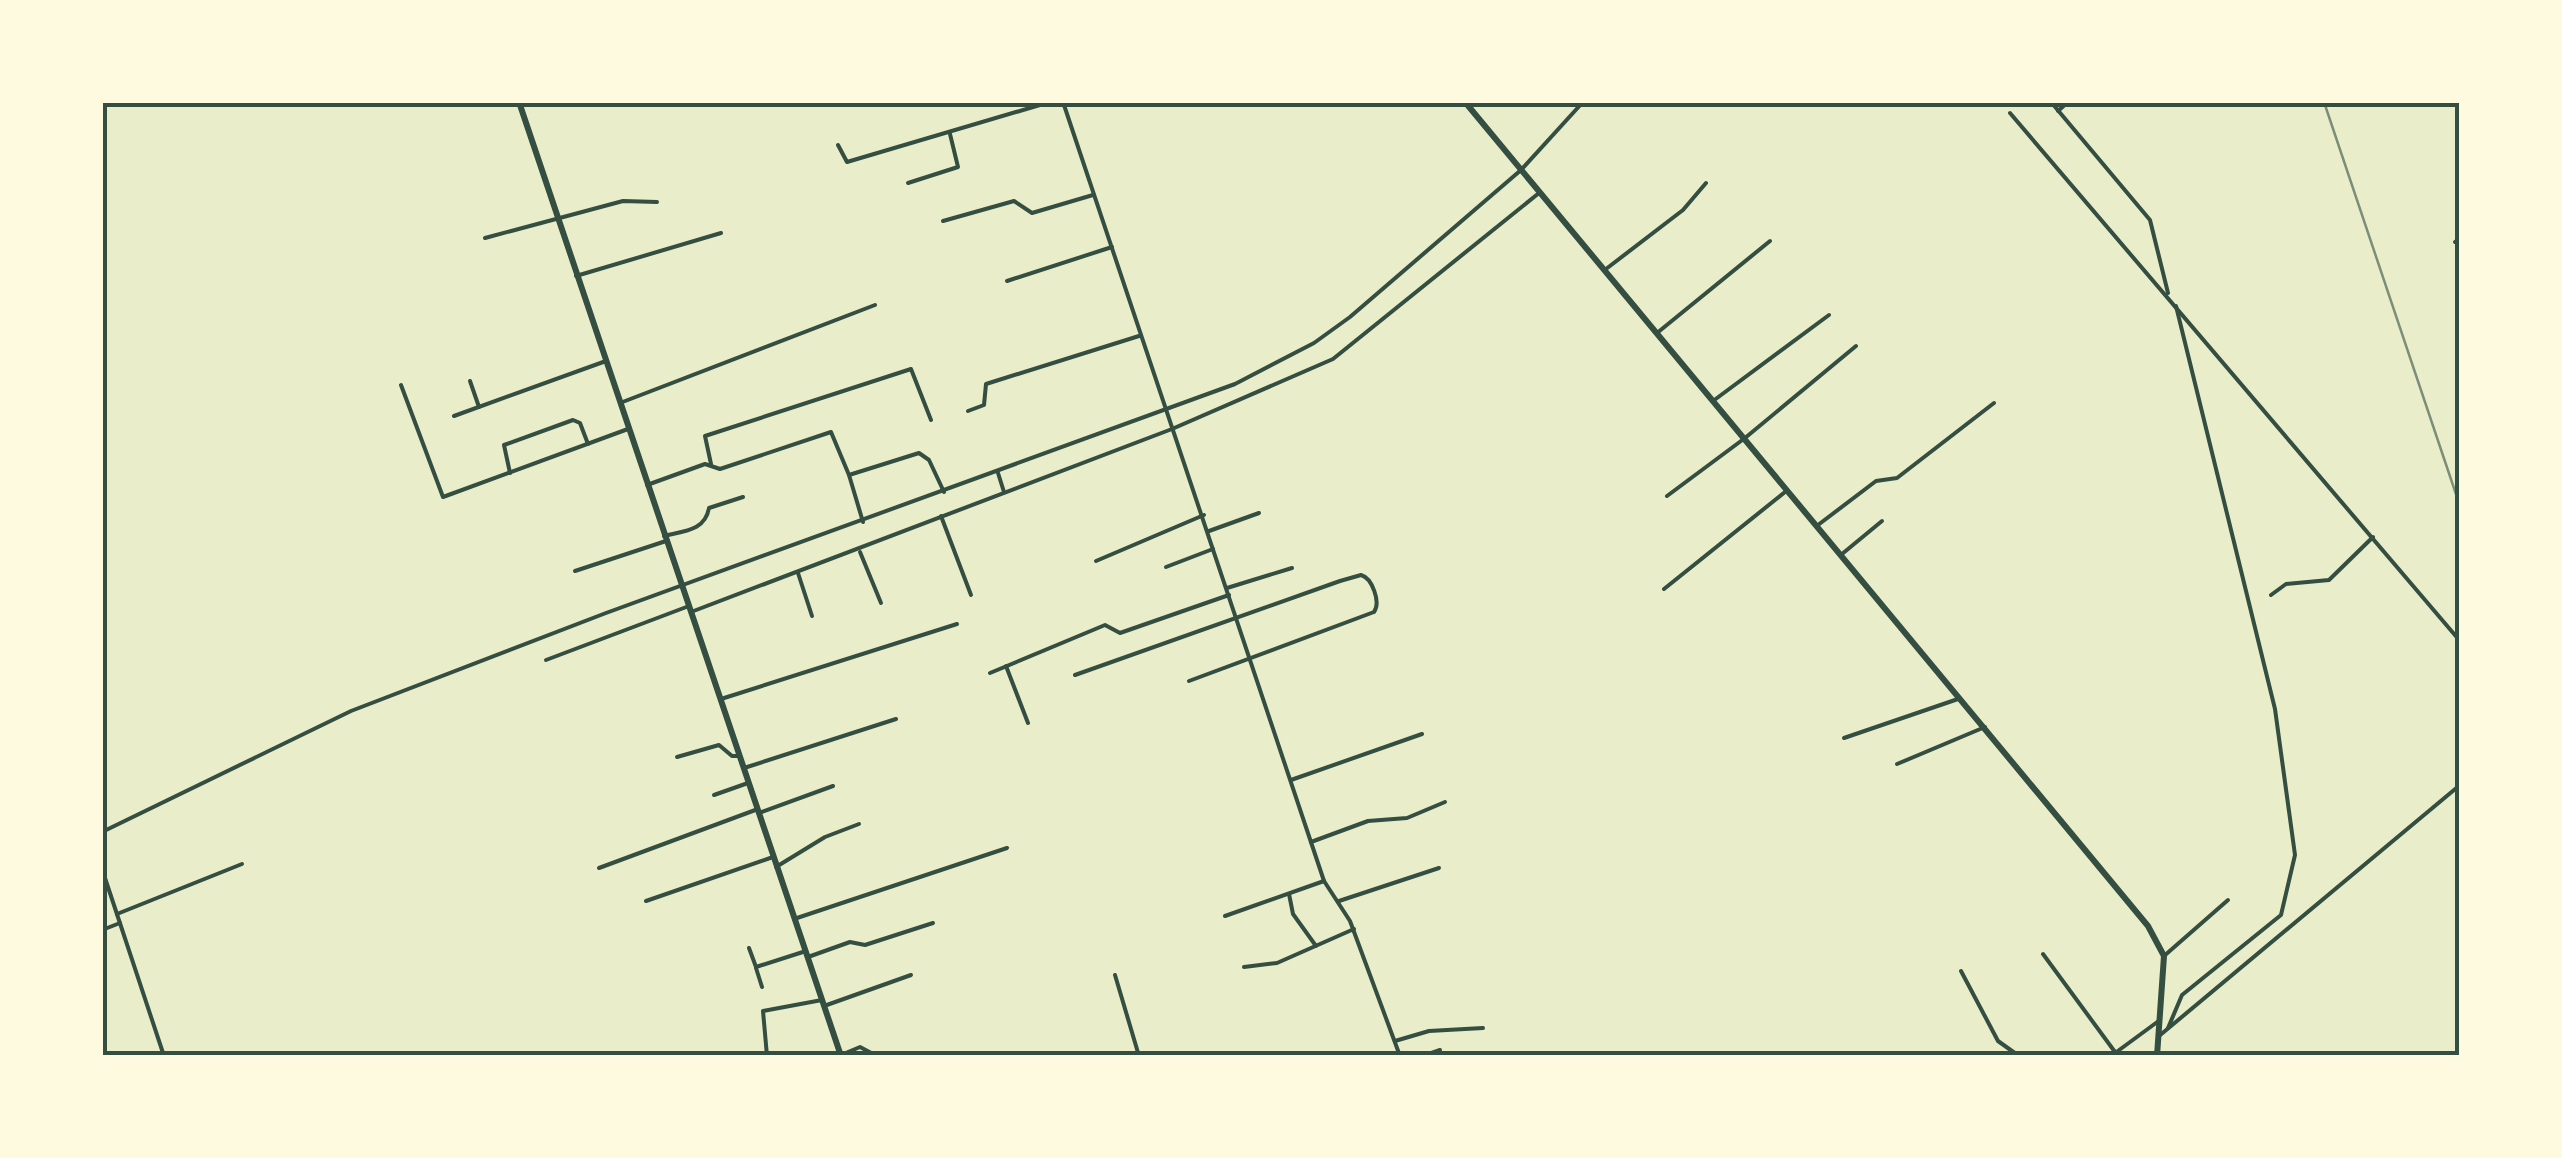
<svg xmlns="http://www.w3.org/2000/svg" width="2562" height="1158" font-family="Barlow,sans-serif">
<rect width="100%" height="100%" fill="#e9edc9"/>
<g fill="none" stroke-linecap="round" stroke-linejoin="round">
<g stroke="#344e41" stroke-width="4">
<path d="M 1063,102 L 1324,881 L 1350,921 L 1400,1056"/>
<path d="M 2051,102 L 2150,220 L 2168,293"/>
<path d="M 866,103 L 869,102"/>
<path d="M 2058,111 L 2068,102"/>
<path d="M 2010,113 L 2460,641"/>
<path d="M 838,145 L 847,162 L 1050,102"/>
<path d="M 908,183 L 958,167 L 950,134"/>
<path d="M 943,221 L 1014,201 L 1032,213 L 1093,195"/>
<path d="M 485,238 L 623,201 L 657,202"/>
<path d="M 2455,242 L 2460,238"/>
<path d="M 1606,269 L 1683,210 L 1706,183"/>
<path d="M 576,276 L 721,233"/>
<path d="M 1007,281 L 1112,247"/>
<path d="M 1657,333 L 1770,241"/>
<path d="M 470,381 L 479,407"/>
<path d="M 401,385 L 443,497 L 628,429"/>
<path d="M 1713,401 L 1829,315"/>
<path d="M 620,403 L 875,305"/>
<path d="M 968,411 L 984,405 L 986,384 L 1139,336"/>
<path d="M 454,416 L 606,361"/>
<path d="M 711,464 L 705,436 L 911,369 L 931,420"/>
<path d="M 510,473 L 504,445 L 573,420 L 580,423 L 588,444"/>
<path d="M 998,473 L 1004,492"/>
<path d="M 849,475 L 863,522"/>
<path d="M 647,485 L 705,464 L 720,469 L 831,432 L 849,475 L 919,453 L 929,460 L 944,492"/>
<path d="M 1667,496 L 1745,438 L 1856,346"/>
<path d="M 941,516 L 971,595"/>
<path d="M 1818,525 L 1876,481 L 1897,478 L 1994,403"/>
<path d="M 1209,531 L 1259,513"/>
<path d="M 664,536 C 684,531 705,531 709,508 L 743,497"/>
<path d="M 860,552 L 881,603"/>
<path d="M 1842,554 L 1882,521"/>
<path d="M 1096,561 L 1204,515"/>
<path d="M 1166,567 L 1213,549"/>
<path d="M 575,571 L 666,541"/>
<path d="M 798,573 L 812,616"/>
<path d="M 1227,588 L 1292,568"/>
<path d="M 1664,589 L 1785,492"/>
<path d="M 2271,595 L 2286,584 L 2329,580 L 2373,537"/>
<path d="M 691,612 L 1172,429 L 1333,359 L 1539,193"/>
<path d="M 546,660 L 689,606"/>
<path d="M 1006,666 L 1028,723"/>
<path d="M 990,673 L 1105,625 L 1120,633 L 1229,595"/>
<path d="M 1075,675 L 1340,581 L 1361,575 C 1372,578 1381,602 1374,612 L 1189,681"/>
<path d="M 721,699 L 957,624"/>
<path d="M 1844,738 L 1958,699"/>
<path d="M 677,757 L 719,745 L 732,756 L 740,756"/>
<path d="M 1897,764 L 1985,727"/>
<path d="M 744,768 L 896,719"/>
<path d="M 1291,780 L 1422,734"/>
<path d="M 714,795 L 748,783"/>
<path d="M 759,813 L 833,786"/>
<path d="M 102,832 L 351,711 L 606,613 L 1235,384 L 1314,343 L 1350,317 L 1521,170 L 1583,102"/>
<path d="M 1311,842 L 1368,821 L 1407,818 L 1445,802"/>
<path d="M 776,867 L 825,837 L 859,824"/>
<path d="M 599,868 L 758,809"/>
<path d="M 102,869 L 164,1056"/>
<path d="M 1289,894 L 1293,914 L 1316,946"/>
<path d="M 646,901 L 773,857"/>
<path d="M 1339,901 L 1439,868"/>
<path d="M 117,914 L 242,864"/>
<path d="M 1225,916 L 1324,881"/>
<path d="M 794,919 L 1007,848"/>
<path d="M 102,930 L 120,923"/>
<path d="M 749,948 L 756,967 L 806,951"/>
<path d="M 2043,954 L 2115,1052"/>
<path d="M 2164,956 L 2228,900"/>
<path d="M 808,957 L 850,942 L 865,945 L 933,923"/>
<path d="M 1244,967 L 1277,963 L 1354,929"/>
<path d="M 756,968 L 762,987"/>
<path d="M 1961,971 L 1998,1041 L 2019,1056"/>
<path d="M 1115,975 L 1139,1056"/>
<path d="M 824,1006 L 911,975"/>
<path d="M 2168,1028 L 2182,995 L 2281,915 L 2295,855 L 2275,709 L 2176,306"/>
<path d="M 2159,1036 L 2460,785"/>
<path d="M 1395,1041 L 1429,1031 L 1483,1028"/>
<path d="M 841,1055 L 860,1047 L 875,1055"/>
<path d="M 767,1056 L 763,1011 L 822,1000"/>
<path d="M 1423,1056 L 1440,1050"/>
<path d="M 2111,1056 L 2160,1020"/>
</g>
<g stroke="#344e41" stroke-width="6">
<path d="M 519,102 L 841,1056"/>
<path d="M 1465,102 L 2148,926 L 2164,956 L 2157,1056"/>
</g>
<path stroke="#7c8e77" stroke-width="2.5" d="M 2324,102 L 2460,506"/>
</g>
<rect width="2562" height="1158" fill="none" stroke="#fefae0" stroke-width="210"/>
<rect x="105" y="105" width="2352" height="948" fill="none" stroke="#344e41" stroke-width="4"/>
</svg>
